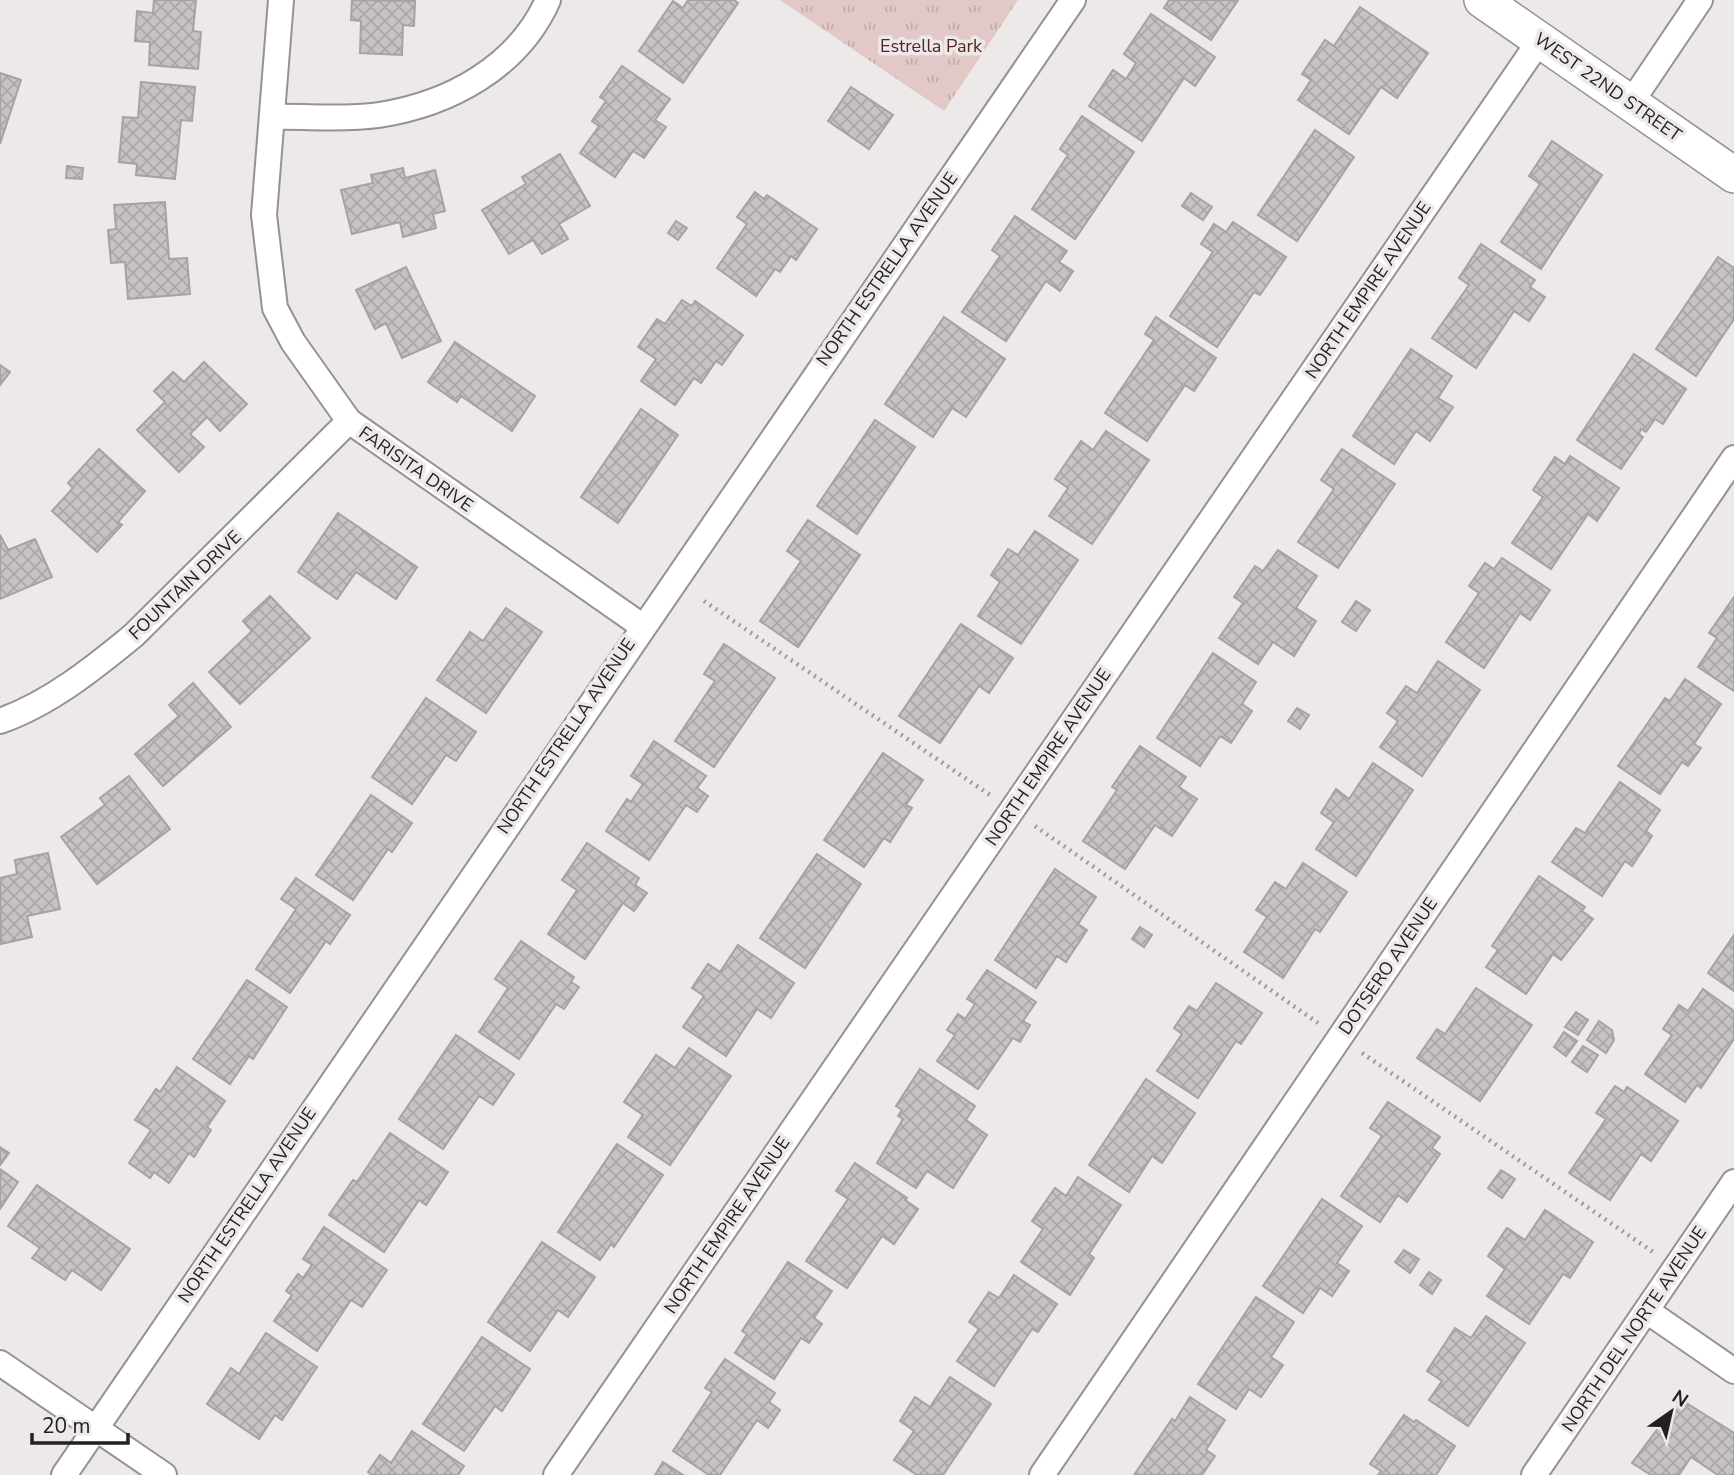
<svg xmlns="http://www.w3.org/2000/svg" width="1734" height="1475" font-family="'Nunito Sans',sans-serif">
<defs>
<pattern id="park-tufts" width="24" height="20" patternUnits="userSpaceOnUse" patternTransform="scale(1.75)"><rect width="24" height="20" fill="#e2c8c7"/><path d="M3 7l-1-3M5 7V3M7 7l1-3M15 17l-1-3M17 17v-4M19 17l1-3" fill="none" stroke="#c2acab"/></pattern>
<pattern id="building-cross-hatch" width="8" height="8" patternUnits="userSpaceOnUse" patternTransform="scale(1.75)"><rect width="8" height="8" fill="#c7c3c3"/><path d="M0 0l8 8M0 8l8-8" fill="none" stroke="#aba7a7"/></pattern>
</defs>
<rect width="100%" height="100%" fill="#ede9e9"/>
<path fill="url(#park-tufts)" d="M 780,0 L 1018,0 L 944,111 Z"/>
<g fill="url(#building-cross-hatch)" stroke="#a6a2a2" stroke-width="2">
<path d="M 154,0 L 196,0 L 193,31 L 201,32 L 198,69 L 149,65 L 150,42 L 135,41 L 137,11 L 153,13 Z"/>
<path d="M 352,0 L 415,1 L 414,26 L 403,25 L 402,55 L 360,53 L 361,21 L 351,20 Z"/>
<path d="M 688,0 L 734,0 L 738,3 L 683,83 L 639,51 L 673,1 L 683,8 Z"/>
<path d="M 1169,0 L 1238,0 L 1211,40 L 1164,8 Z"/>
<path d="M 1360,7 L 1428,53 L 1397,98 L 1381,87 L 1349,134 L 1298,100 L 1311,80 L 1302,74 L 1325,40 L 1334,46 Z"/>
<path d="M 1151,14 L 1215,57 L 1195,86 L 1184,78 L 1142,141 L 1089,106 L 1113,70 L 1126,79 L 1136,63 L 1124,54 Z"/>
<path d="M 622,66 L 670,99 L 655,120 L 666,127 L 644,158 L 633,151 L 615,177 L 580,153 L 599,126 L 592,121 L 606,101 L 600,97 Z"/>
<path d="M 0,73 L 21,80 L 0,144 Z"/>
<path d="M 141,82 L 195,87 L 192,121 L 181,120 L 175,179 L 136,175 L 137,164 L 119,162 L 123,117 L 138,118 Z"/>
<path d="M 851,87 L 893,115 L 869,149 L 828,121 Z"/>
<path d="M 1082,116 L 1134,152 L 1075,239 L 1032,209 L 1068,155 L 1060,149 Z"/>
<path d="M 1315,130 L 1354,157 L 1297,241 L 1258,215 Z"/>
<path d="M 1552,141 L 1602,175 L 1541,269 L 1501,242 L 1540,184 L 1529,176 Z"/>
<path d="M 560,154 L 590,206 L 559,224 L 568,239 L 542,254 L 533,240 L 509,254 L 482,210 L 526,184 L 522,177 Z"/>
<path d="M 67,166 L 83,168 L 82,179 L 66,178 Z"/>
<path d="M 403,168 L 405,178 L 435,170 L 445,211 L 433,214 L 436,228 L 403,237 L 400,222 L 352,234 L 341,190 L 373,183 L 371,175 Z"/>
<path d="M 755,192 L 764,199 L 767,195 L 817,229 L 796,260 L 791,256 L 780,272 L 775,269 L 756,296 L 717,268 L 747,224 L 737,217 Z"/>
<path d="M 1191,193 L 1212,207 L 1203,220 L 1182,206 Z"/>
<path d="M 165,202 L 169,259 L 187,258 L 190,294 L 128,299 L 125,262 L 111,263 L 108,230 L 116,229 L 114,205 Z"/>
<path d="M 1015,216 L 1067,251 L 1059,262 L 1073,271 L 1060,291 L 1046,281 L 1006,341 L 962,312 L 1000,256 L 992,250 Z"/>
<path d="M 676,221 L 687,228 L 678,240 L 668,233 Z"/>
<path d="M 1233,222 L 1286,257 L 1260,295 L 1254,292 L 1217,347 L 1170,316 L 1213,252 L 1201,244 L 1214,224 L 1226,232 Z"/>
<path d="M 1481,244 L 1535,280 L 1530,287 L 1545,297 L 1529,321 L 1514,311 L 1476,368 L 1432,338 L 1469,285 L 1459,278 Z"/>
<path d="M 1718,257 L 1734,268 L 1734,319 L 1696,376 L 1656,349 Z"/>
<path d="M 406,267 L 441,341 L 402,358 L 386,323 L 375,329 L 356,290 Z"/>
<path d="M 682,300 L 692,306 L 695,301 L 743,335 L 722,365 L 716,361 L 701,383 L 694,378 L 675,405 L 641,381 L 656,359 L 638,347 L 657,319 L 665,324 Z"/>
<path d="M 944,317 L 1005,359 L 966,417 L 952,408 L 933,437 L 885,404 Z"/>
<path d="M 1156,317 L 1216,358 L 1194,391 L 1185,385 L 1147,441 L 1105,413 L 1154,340 L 1145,334 Z"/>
<path d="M 455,342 L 535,396 L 512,431 L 461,396 L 457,402 L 428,382 Z"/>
<path d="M 1411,349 L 1452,376 L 1438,398 L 1453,407 L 1430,441 L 1416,431 L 1394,464 L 1353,436 Z"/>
<path d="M 1634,354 L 1686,389 L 1663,424 L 1655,419 L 1646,432 L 1641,429 L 1639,434 L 1643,437 L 1621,469 L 1577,440 Z"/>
<path d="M 204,362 L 247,404 L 220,431 L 207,417 L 190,434 L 204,447 L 179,472 L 137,430 L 165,402 L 154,391 L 173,372 L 184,382 Z"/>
<path d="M 0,365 L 10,372 L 0,385 Z"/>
<path d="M 641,409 L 678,435 L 618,523 L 581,497 Z"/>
<path d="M 875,420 L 915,447 L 857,534 L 817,506 Z"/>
<path d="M 1106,431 L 1149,460 L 1092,544 L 1049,516 L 1068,488 L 1055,479 L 1081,441 L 1093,450 Z"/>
<path d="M 99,449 L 145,491 L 118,522 L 122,525 L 97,552 L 52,511 L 73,488 L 68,483 Z"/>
<path d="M 1342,449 L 1395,484 L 1338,568 L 1298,542 L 1334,489 L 1321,480 Z"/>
<path d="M 1570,456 L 1619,488 L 1597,521 L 1588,514 L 1551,569 L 1512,543 L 1543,497 L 1533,490 L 1555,457 L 1565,464 Z"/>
<path d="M 338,513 L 417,567 L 396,599 L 356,572 L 337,599 L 298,572 Z"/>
<path d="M 808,520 L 860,555 L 798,647 L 760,621 L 801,561 L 787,551 Z"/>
<path d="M 1035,531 L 1078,560 L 1021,644 L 978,616 L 1000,582 L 991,575 L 1008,549 L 1018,555 Z"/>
<path d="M 0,535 L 8,550 L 35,539 L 52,577 L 0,599 Z"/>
<path d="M 1278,550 L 1317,576 L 1296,608 L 1316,621 L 1294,656 L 1273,642 L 1258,664 L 1219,638 L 1243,603 L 1234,597 L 1255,566 L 1263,571 Z"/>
<path d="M 1502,558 L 1550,590 L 1530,620 L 1520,613 L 1484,668 L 1446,642 L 1479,593 L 1469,586 L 1485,563 L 1494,569 Z"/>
<path d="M 270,596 L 310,638 L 240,704 L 209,672 L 252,631 L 243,621 Z"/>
<path d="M 1734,597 L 1734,691 L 1698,667 L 1717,638 L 1709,633 Z"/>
<path d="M 1356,601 L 1370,610 L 1356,631 L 1342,622 Z"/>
<path d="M 506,608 L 542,632 L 486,713 L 437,680 L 470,632 L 483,641 Z"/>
<path d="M 961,624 L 1013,658 L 989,693 L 979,686 L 940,743 L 899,716 Z"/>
<path d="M 724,644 L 775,678 L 714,767 L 675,741 L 715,681 L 704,674 Z"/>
<path d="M 1213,653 L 1256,682 L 1242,704 L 1252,711 L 1231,743 L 1220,736 L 1200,766 L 1157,738 Z"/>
<path d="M 1438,661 L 1480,690 L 1422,776 L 1380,747 L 1398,721 L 1387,713 L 1406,686 L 1417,693 Z"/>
<path d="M 1685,679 L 1721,704 L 1694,744 L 1701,748 L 1688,766 L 1682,762 L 1660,794 L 1618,766 L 1665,698 L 1670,701 Z"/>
<path d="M 193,683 L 231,727 L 163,786 L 135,754 L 179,716 L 169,705 Z"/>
<path d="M 426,698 L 476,732 L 456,761 L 446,755 L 412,804 L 372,777 Z"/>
<path d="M 1297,708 L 1309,715 L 1300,729 L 1288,721 Z"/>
<path d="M 654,741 L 706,776 L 697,788 L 708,796 L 697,812 L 686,805 L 649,860 L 606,831 L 627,799 L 631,802 L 643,784 L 631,776 Z"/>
<path d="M 1140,746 L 1186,777 L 1179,787 L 1197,799 L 1172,836 L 1155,825 L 1125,869 L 1083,841 L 1117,790 L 1112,787 Z"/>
<path d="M 883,753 L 923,780 L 906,805 L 912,808 L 890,842 L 884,838 L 864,867 L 824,840 Z"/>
<path d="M 1373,763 L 1413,790 L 1356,876 L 1316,849 L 1334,822 L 1321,813 L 1336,789 L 1349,799 Z"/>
<path d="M 129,776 L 170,829 L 97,884 L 61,837 L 105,805 L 100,798 Z"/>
<path d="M 1620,782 L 1660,810 L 1646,831 L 1652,836 L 1632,866 L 1625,861 L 1602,896 L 1552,862 L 1576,828 L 1585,833 Z"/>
<path d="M 371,795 L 412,823 L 392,852 L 388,849 L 353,900 L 316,875 Z"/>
<path d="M 587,843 L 639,878 L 635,885 L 647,893 L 634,911 L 623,903 L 585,959 L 548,934 L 577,890 L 562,880 Z"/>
<path d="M 48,853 L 60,909 L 27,916 L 32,937 L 1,944 L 0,878 L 17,874 L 15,860 Z"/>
<path d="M 817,854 L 861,884 L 805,968 L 760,938 Z"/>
<path d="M 1303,863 L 1347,892 L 1320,932 L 1315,929 L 1283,978 L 1244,952 L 1267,917 L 1256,910 L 1275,882 L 1286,889 Z"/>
<path d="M 1055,869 L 1096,897 L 1078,924 L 1087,930 L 1066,962 L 1057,956 L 1036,988 L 995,960 Z"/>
<path d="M 1539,876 L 1585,907 L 1582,911 L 1593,919 L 1561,960 L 1553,954 L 1526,994 L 1486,967 L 1498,950 L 1492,946 Z"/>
<path d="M 296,878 L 350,915 L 330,944 L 326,941 L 290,993 L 256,969 L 296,909 L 281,899 Z"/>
<path d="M 1140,927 L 1152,935 L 1144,947 L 1132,939 Z"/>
<path d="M 1734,935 L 1734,991 L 1708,973 Z"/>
<path d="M 521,941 L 574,977 L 571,982 L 579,987 L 564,1009 L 556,1004 L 519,1059 L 479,1032 L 508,988 L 495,979 Z"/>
<path d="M 738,945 L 794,983 L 771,1018 L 757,1009 L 726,1056 L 683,1027 L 704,996 L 692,988 L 708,964 L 720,972 Z"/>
<path d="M 987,970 L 1036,1002 L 1023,1021 L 1030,1025 L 1020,1042 L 1013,1038 L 978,1089 L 937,1061 L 955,1035 L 947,1030 L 958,1014 L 965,1019 L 975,1004 L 967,999 Z"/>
<path d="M 247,980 L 287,1007 L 253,1059 L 249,1056 L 230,1084 L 193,1059 Z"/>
<path d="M 1216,983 L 1262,1013 L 1241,1044 L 1236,1041 L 1198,1098 L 1157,1071 L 1182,1034 L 1174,1028 L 1189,1006 L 1197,1011 Z"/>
<path d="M 1476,988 L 1532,1025 L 1480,1101 L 1417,1058 L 1437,1029 L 1445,1034 Z"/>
<path d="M 1703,989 L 1734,1011 L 1734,1039 L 1701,1088 L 1697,1085 L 1685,1102 L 1645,1074 L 1672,1035 L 1663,1029 L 1679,1005 L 1688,1011 Z"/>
<path d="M 1576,1012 L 1588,1020 L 1578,1035 L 1565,1027 Z"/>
<path d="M 1599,1021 L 1612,1030 L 1614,1040 L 1606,1053 L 1587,1040 Z"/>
<path d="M 1564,1032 L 1577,1041 L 1566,1056 L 1554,1047 Z"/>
<path d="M 456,1035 L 514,1074 L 493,1105 L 479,1096 L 443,1149 L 399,1119 Z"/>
<path d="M 1583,1046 L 1598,1055 L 1587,1072 L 1572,1062 Z"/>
<path d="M 689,1048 L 731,1076 L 670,1165 L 628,1137 L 643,1115 L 624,1102 L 656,1055 L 675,1068 Z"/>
<path d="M 177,1067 L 225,1101 L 207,1127 L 211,1130 L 194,1157 L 189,1153 L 169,1183 L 154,1172 L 150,1178 L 129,1163 L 151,1130 L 135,1120 L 156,1089 L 160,1092 Z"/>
<path d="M 920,1069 L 975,1106 L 966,1120 L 987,1135 L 953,1188 L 927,1171 L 916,1188 L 877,1163 L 903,1119 L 898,1116 L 902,1110 L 896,1106 Z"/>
<path d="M 1146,1079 L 1195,1113 L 1162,1163 L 1152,1156 L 1129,1192 L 1089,1165 Z"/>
<path d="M 1615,1086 L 1624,1092 L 1627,1087 L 1678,1121 L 1651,1161 L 1641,1154 L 1610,1200 L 1569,1173 L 1606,1119 L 1596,1113 Z"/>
<path d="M 1388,1102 L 1440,1137 L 1432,1148 L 1440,1154 L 1407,1202 L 1398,1195 L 1380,1222 L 1341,1196 L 1382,1136 L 1370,1128 Z"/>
<path d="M 390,1133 L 448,1172 L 426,1205 L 419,1200 L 384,1252 L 329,1215 L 353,1180 L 357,1182 Z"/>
<path d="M 617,1144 L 663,1175 L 614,1247 L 611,1244 L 600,1260 L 558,1232 Z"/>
<path d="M 0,1147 L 9,1153 L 0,1165 Z"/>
<path d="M 855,1163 L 907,1198 L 905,1200 L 918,1209 L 894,1244 L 882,1236 L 847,1288 L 806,1261 L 848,1199 L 836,1191 Z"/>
<path d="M 0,1169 L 18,1182 L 0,1209 Z"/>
<path d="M 1501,1170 L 1515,1179 L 1502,1198 L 1488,1188 Z"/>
<path d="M 1078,1177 L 1121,1205 L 1089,1254 L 1094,1258 L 1070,1295 L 1021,1262 L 1043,1229 L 1032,1221 L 1055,1188 L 1066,1196 Z"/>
<path d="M 37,1185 L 130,1249 L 101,1290 L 72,1270 L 65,1280 L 32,1258 L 40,1248 L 8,1226 Z"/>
<path d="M 1322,1199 L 1362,1226 L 1337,1263 L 1349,1271 L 1332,1296 L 1320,1288 L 1303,1313 L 1263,1286 Z"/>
<path d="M 1545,1210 L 1593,1242 L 1570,1278 L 1563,1274 L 1529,1324 L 1487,1296 L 1505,1269 L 1488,1256 L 1507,1228 L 1525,1240 Z"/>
<path d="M 324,1227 L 387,1270 L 362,1307 L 351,1300 L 317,1351 L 274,1321 L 292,1295 L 286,1291 L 298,1274 L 303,1278 L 312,1265 L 303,1259 Z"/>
<path d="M 542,1242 L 595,1277 L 568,1317 L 558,1310 L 530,1351 L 488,1322 Z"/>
<path d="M 1404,1250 L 1419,1259 L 1410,1273 L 1395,1262 Z"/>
<path d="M 788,1262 L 832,1291 L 814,1318 L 822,1324 L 809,1343 L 801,1338 L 774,1379 L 735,1353 L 747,1334 L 742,1331 Z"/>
<path d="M 1429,1272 L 1441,1280 L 1432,1294 L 1420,1285 Z"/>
<path d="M 1014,1275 L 1057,1304 L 1038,1332 L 1032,1329 L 994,1386 L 957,1361 L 979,1329 L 969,1322 L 989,1292 L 999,1298 Z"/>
<path d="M 1256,1297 L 1294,1322 L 1271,1357 L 1283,1365 L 1261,1397 L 1249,1389 L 1236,1409 L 1198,1384 Z"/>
<path d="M 1486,1316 L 1525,1343 L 1468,1426 L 1429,1400 L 1442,1381 L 1427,1371 L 1455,1328 L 1471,1338 Z"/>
<path d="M 266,1333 L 317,1367 L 282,1420 L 275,1415 L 259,1439 L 207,1404 L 231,1368 L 239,1374 Z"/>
<path d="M 482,1337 L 530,1369 L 502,1411 L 495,1406 L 464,1451 L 423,1424 Z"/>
<path d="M 725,1359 L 775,1393 L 769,1402 L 780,1410 L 768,1428 L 757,1420 L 720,1475 L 709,1475 L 673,1451 L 712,1392 L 705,1388 Z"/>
<path d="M 950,1377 L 991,1404 L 943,1475 L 917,1475 L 894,1460 L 914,1431 L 900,1421 L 915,1397 L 930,1407 Z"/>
<path d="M 1190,1397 L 1225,1420 L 1206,1450 L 1215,1456 L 1202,1475 L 1134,1475 L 1172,1419 L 1175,1421 Z"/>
<path d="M 1680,1399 L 1734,1433 L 1734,1475 L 1718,1475 L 1691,1457 L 1679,1475 L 1651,1475 L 1632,1463 Z"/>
<path d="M 1404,1415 L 1414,1422 L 1416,1420 L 1455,1446 L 1436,1475 L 1378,1475 L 1381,1471 L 1370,1464 Z"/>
<path d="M 412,1431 L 464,1466 L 458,1475 L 372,1475 L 368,1472 L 380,1455 L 391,1463 Z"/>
<path d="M 663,1462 L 683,1475 L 655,1475 Z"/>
</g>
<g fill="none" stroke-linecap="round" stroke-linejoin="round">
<defs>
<g id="street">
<path d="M 281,0 L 264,215 L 275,308 L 293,342 L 349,421 L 642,626"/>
<path d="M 1630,104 L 1700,0"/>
<path d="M 272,117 C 307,116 345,120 379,115 C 450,104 518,67 548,0"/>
<path d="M 0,721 C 49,704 94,668 134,635 L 349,421"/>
<path d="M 1647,1311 L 1734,1371"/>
<path d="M 0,1363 L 164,1475"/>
<path d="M 64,1475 L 1073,0"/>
<path d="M 556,1475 L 1540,40"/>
<path d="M 1042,1475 L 1734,458"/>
<path d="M 1534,1475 L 1734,1182"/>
</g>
<path id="secondary" d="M 1482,0 L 1734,175"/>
</defs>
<use href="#street" stroke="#959291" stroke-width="28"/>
<use href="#secondary" stroke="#959291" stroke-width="38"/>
<g stroke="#9d9a9a" stroke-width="4.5" stroke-dasharray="2 5" stroke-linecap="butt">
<path d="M 704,601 L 990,795"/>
<path d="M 1035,826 L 1318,1023"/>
<path d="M 1362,1053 L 1653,1252"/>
</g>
<use href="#street" stroke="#fff" stroke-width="24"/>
<use href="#secondary" stroke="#fff" stroke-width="35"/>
</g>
<g text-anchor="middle" stroke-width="7" stroke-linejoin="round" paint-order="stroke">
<g font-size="18" fill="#562325" stroke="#ede9e9">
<text x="931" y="52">Estrella Park</text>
</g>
<g font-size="18" fill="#222121" stroke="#ede9e9">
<text transform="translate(1608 87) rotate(35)" y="6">WEST 22ND STREET</text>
<text transform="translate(887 269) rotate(-55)" y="6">NORTH ESTRELLA AVENUE</text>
<text transform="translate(1368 290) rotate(-56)" y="6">NORTH EMPIRE AVENUE</text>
<text transform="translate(416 469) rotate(35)" y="6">FARISITA DRIVE</text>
<text transform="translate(185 585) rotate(-44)" y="6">FOUNTAIN DRIVE</text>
<text transform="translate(566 736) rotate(-56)" y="6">NORTH ESTRELLA AVENUE</text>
<text transform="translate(1048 757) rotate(-56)" y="6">NORTH EMPIRE AVENUE</text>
<text transform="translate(1388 966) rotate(-56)" y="6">DOTSERO AVENUE</text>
<text transform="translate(247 1205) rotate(-56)" y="6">NORTH ESTRELLA AVENUE</text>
<text transform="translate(727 1225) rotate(-56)" y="6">NORTH EMPIRE AVENUE</text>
<text transform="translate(1634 1329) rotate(-56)" y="6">NORTH DEL NORTE AVENUE</text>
</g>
</g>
<g transform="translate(1671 1412) rotate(34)" stroke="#ede9e9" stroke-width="5" paint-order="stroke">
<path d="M0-5L12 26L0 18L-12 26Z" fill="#222121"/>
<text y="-10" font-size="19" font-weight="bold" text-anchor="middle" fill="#222121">N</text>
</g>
<path d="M32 1433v10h96v-10" fill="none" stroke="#222121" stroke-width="3.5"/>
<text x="42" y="1433" font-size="21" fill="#222121" stroke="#ede9e9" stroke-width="5" paint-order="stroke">20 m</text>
</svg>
